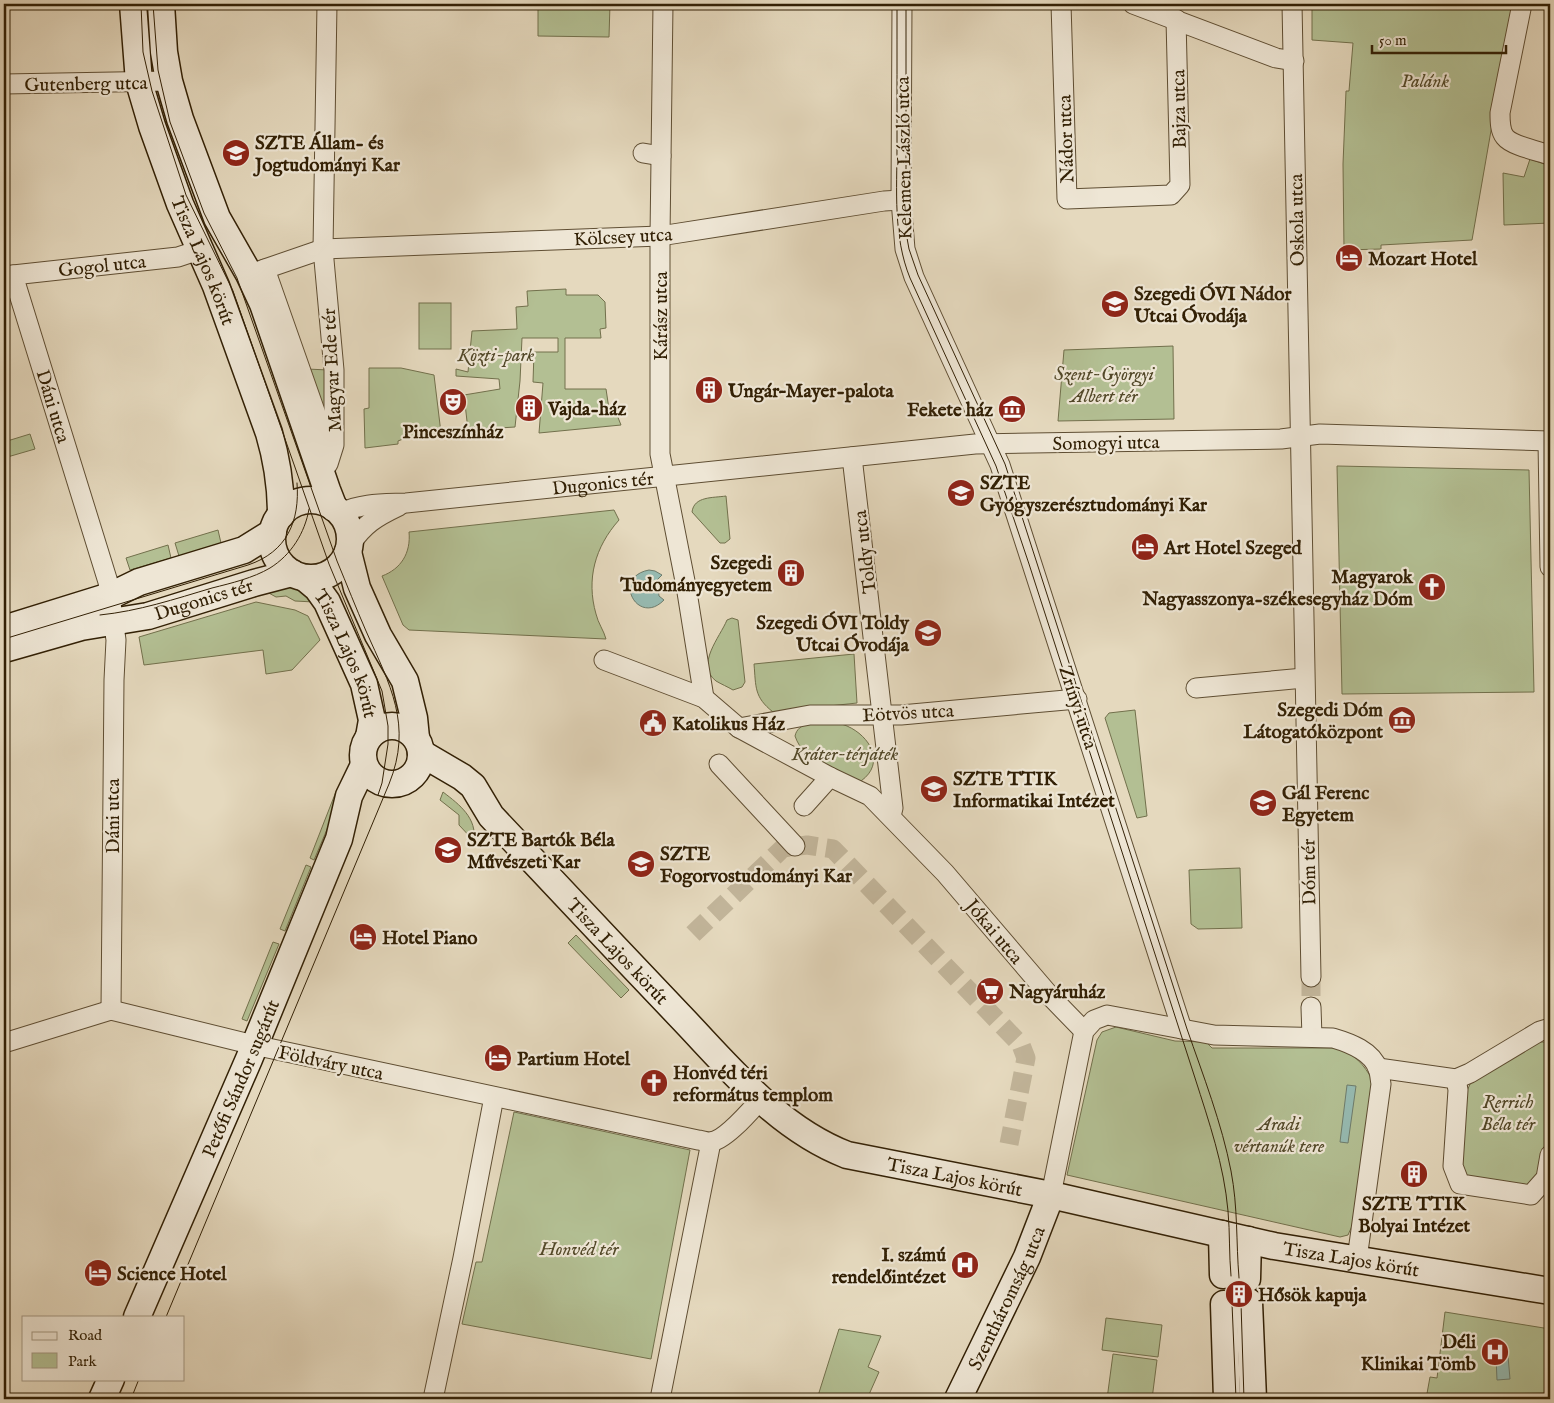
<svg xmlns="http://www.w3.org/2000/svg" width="1554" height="1403" font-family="'IM FELL English',serif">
<rect width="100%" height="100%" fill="#e5d9be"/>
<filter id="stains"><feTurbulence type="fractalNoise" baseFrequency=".004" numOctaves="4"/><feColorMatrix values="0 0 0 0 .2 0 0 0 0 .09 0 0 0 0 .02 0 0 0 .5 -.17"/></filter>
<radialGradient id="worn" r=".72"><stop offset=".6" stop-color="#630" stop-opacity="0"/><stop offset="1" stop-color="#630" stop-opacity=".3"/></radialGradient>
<g fill="#b3bf93" stroke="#72704c">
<path d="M 538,4 L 610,4 L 609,37 L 538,36 Z"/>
<path d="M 1312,4 L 1513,4 L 1472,240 L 1381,245 L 1381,249 L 1344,250 L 1343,164 L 1346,91 L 1349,91 L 1353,43 L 1312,40 Z"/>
<path d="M 1530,159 L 1550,166 L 1550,223 L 1504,225 L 1503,173 L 1524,177 Z"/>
<path d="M 566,289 L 566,295 L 598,295 L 605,302 L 606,328 L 600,329 L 601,338 L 565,338 L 565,389 L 606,389 L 609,409 L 615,410 L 621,425 L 539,433 L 543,383 L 533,382 L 534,352 L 558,352 L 558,338 L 522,338 L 520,381 L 515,427 L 468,430 L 464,395 L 500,389 L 499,379 L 456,376 L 456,369 L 468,372 L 472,331 L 517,329 L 516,307 L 528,306 L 527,291 Z"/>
<rect x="419" y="303" width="32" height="46"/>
<path d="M 1173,346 L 1174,419 L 1058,421 L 1064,350 Z"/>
<path d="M 369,368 L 401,368 L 434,375 L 441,433 L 408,437 L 398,441 L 398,444 L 365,448 L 364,409 L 369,408 Z"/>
<path d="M 307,369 L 328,370 L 327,410 L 322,409 Z"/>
<path d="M 30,434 L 35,449 L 4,458 L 4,442 Z"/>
<path d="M 1337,466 L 1529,470 L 1534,692 L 1342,694 Z"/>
<path d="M 726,496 L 730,539 L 725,543 L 720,543 L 692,512 C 694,496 713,498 726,496 Z"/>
<path d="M 614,510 L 619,520 C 595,547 586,579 596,614 C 598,623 604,631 606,639 L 409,630 L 403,625 L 382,576 C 401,569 411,553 409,532 Z"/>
<path d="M 218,530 L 221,543 L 179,556 L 175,543 Z"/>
<path d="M 168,545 L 171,558 L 130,570 L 126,558 Z"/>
<path d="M 284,583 L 299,586 L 314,602 L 295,601 L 286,596 L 276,597 L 267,592 Z"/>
<path d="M 256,602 L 295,610 L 308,616 L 320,640 L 292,670 L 266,674 L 263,650 L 144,665 L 139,637 Z"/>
<path d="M 732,618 L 738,620 L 745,682 L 742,687 L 733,690 C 728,687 721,684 716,681 C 695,665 720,637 727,620 Z"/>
<path d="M 854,654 L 857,703 L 773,712 C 754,697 756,687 754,664 Z"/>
<path d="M 1135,710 L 1147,816 L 1137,818 L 1105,718 L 1109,713 Z"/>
<path d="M 827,722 C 833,723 841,723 847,726 C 870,736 886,763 861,781 C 837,772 804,763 795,736 C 798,722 815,723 827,722 Z"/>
<path d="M 337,789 L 342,794 L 314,860 L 310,858 Z"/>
<path d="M 443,792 C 460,805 477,818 474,841 L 459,825 L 459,815 L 440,800 Z"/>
<path d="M 306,865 L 311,867 L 285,931 L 280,929 Z"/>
<path d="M 1240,868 L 1242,928 L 1198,929 L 1191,924 L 1189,870 Z"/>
<path d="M 576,935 L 629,990 L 621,998 L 568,943 Z"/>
<path d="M 273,942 L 279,944 L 247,1021 L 242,1019 Z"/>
<path d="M 1116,1027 L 1175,1041 L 1206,1042 L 1212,1048 L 1335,1048 C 1355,1054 1363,1063 1373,1081 L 1352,1226 L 1348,1235 L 1340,1237 L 1067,1175 L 1097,1040 L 1102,1032 Z"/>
<path d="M 1537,1042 L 1544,1042 L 1550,1048 L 1550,1117 L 1539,1179 L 1531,1188 L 1466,1179 L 1458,1167 L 1467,1091 L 1471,1082 Z"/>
<path d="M 514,1112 L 690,1150 L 651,1359 L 462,1324 L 476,1262 L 482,1262 Z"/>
<path d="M 1445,1312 L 1550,1329 L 1550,1399 L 1549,1393 L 1434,1395 L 1433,1399 L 1426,1399 L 1430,1377 L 1437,1378 Z"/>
<path d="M 1106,1318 L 1162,1325 L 1158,1357 L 1102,1350 Z"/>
<path d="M 839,1329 L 881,1336 L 868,1367 L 879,1372 L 867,1399 L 817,1399 Z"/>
<path d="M 1113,1354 L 1157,1360 L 1152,1399 L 1107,1399 Z"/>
</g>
<g fill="#96bab1" stroke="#6e7c6c">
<path d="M 649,570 L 655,571 L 662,575 L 657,580 L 659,596 L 664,600 C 638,627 611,577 649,570 Z"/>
<path d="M 1347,1085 L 1356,1086 L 1348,1143 L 1340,1142 Z"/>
<path d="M 1508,1356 L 1510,1379 L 1497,1380 L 1496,1357 Z"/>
</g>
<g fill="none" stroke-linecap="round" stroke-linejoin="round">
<g stroke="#c1b499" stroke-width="19" stroke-dasharray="19 9" stroke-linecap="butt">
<path d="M 693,934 L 783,848 L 807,845 L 833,849 L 1021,1045 L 1026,1058 L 1009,1144"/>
<path d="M 1311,977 L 1311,1007"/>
</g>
<defs>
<g id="street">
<path d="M 327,4 L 323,249 L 334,370 L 334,445 L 328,464"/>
<path d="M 663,4 L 660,236 L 660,454 L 686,586 L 704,698"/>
<path d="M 902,4 L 901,200 L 905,249 L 914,277 L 1000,465 L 1182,1029"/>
<path d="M 1061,4 L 1067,199 L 1171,195 L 1180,185 L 1176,19"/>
<path d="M 1133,4 L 1276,58 L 1294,61"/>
<path d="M 1292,4 L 1311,977"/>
<path d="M 1522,4 L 1500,113 C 1500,121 1500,131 1505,137 C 1512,146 1539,151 1550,155"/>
<path d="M 4,84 L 169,81"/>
<path d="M 643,153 L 661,156"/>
<path d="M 265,269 L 329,451"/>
<path d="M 256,272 L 323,249 L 660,236 L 884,201 L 901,200"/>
<path d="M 13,275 L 108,582 L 116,640 L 114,680 L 111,1010"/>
<path d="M 4,276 L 178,257 L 199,250"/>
<path d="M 1548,441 L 1550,567"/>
<path d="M 852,457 L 893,808 L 891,816"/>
<path id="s1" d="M 341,513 C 362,503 383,504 406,503 L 975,444 L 1281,439 L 1320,434 L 1550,441"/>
<path d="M 350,545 C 364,524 376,517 399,506"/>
<path d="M 604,660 L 704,698 L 739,728 L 830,777 L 870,796 L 945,873 L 1051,997 L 1084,1031"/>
<path d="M 1196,688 L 1304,678"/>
<path d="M 739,728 L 810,715 L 901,715 L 1077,699"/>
<path d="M 719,764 L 795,846"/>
<path d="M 804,806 L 830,777"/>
<path d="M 1311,1007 L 1312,1037"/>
<path d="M 111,1010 L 254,1045 L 698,1140 C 701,1140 706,1142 710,1142 C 725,1141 751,1110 761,1099"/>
<path d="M 4,1043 L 111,1010"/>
<path d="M 1378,1068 L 1456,1079 L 1470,1073 L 1540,1031 L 1550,1028"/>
<path d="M 1456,1079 L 1458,1090 L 1453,1166 L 1460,1184 L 1531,1195 L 1546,1178 L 1550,1155"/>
<path d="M 1051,1195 L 1084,1031 L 1094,1020 L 1107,1015 L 1214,1035 L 1333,1038 C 1350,1043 1372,1051 1378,1069 C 1380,1073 1380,1079 1381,1084 L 1357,1259"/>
<path d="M 433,1399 L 463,1258 L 494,1097"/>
<path d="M 660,1399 L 711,1142"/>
</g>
<g id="secondary">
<path id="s2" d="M 133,4 L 139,82 L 152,126 L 180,204 L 216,286 L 269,433 C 277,460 281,486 281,515"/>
<path d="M 161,4 L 164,52 L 169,81 L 180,119 L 217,218 L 249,274 L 263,304 L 327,490 L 334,508"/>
<circle cx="311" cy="539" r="39"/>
<path d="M 348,552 L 357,588 L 378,635 L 405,681 L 414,718 L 416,738"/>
<path id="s3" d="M 305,578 L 317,588 L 327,602 L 364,684 L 372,720 L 369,737"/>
<path d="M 4,629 L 110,596 L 139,582 L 244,550 L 273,532"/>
<path id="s4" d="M 4,649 L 81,627 L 148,616 L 254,583 L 292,573"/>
<circle cx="392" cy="755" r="29"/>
<path id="s5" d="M 421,753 L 462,777 L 473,786 L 491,816 C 553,882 616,949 679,1015 C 729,1067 777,1128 847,1155 L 1051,1195 L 1274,1246 L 1550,1291"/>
<path d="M 1222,1234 L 1223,1275"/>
<path d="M 1247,1279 L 1248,1240"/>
<path d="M 1249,1302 L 1253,1399"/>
<path d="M 1224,1304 L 1227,1399"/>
<path id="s6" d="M 137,1317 L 249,1059 L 339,839 L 349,796 L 364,765"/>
<path d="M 102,1399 L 111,1379"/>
<path id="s7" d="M 958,1399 L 1027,1257 L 1051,1195"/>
</g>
</defs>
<use href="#street" stroke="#5f4e33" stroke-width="21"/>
<use href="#secondary" stroke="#322005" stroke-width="29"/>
<use href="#street" stroke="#eee6d5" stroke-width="19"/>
<use href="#secondary" stroke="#eee6d5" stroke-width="26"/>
<g stroke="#322005" stroke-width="1">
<path d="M 141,4 L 143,52 L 152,91 L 186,195 L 233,291 L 329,564 L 382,691 L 388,726 L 388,744 L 382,783 L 378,795"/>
<path d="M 153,4 L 158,70 L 170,122 L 204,213 L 237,278 L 337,561 C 347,585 356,608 366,631 C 390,685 413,725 389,784 L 166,1317"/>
<path d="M 897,4 C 897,51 897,98 897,146 C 897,190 893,236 910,278 L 996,466 L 1029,564 L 1195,1078 C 1209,1122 1224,1165 1228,1211 C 1230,1233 1229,1255 1231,1276"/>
<path d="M 906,4 L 906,200 L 907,238 L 909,249 L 918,275 L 1005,464 L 1187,1029 C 1203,1075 1222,1124 1231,1171 C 1238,1207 1236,1242 1239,1278"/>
<path d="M 100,615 C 139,611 175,599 212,588 C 232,583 253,578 270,568 C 291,555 305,533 309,509"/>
<path d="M 4,639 L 248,565 C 287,552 300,521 297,483"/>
<path d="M 1232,1303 L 1236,1399"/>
<path d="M 1241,1303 L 1244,1399"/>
<path d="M 131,1399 L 139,1379"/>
</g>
</g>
<defs>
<symbol id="university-disc" viewBox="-11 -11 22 22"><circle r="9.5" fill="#8f2418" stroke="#eee6d5"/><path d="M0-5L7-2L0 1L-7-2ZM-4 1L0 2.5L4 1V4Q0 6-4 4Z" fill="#fff"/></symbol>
<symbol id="hotel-disc" viewBox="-11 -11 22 22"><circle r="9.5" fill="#8f2418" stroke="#eee6d5"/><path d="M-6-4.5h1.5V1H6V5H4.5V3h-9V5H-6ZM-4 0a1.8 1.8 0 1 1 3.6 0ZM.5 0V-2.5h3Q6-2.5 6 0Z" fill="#fff"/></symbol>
<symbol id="school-disc" viewBox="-11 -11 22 22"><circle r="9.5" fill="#8f2418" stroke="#eee6d5"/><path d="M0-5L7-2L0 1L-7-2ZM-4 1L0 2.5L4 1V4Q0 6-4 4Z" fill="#fff"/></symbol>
<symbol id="building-disc" viewBox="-11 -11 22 22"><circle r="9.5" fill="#8f2418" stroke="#eee6d5"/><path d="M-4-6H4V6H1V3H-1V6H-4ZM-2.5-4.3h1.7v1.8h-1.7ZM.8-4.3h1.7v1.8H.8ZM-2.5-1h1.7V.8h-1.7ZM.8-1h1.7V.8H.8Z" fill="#fff"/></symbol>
<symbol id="theatre-disc" viewBox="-11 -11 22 22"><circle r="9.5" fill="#8f2418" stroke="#eee6d5"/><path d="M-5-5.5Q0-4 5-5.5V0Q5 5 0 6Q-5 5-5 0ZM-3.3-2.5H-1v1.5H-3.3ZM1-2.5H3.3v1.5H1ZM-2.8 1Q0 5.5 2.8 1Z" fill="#fff"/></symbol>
<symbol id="museum-disc" viewBox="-11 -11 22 22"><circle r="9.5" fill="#8f2418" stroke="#eee6d5"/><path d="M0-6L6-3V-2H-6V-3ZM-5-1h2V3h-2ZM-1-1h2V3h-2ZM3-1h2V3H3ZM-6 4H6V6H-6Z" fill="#fff"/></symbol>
<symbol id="church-disc" viewBox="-11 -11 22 22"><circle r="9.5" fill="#8f2418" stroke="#eee6d5"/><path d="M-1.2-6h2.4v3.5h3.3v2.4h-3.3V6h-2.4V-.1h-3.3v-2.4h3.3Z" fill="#fff"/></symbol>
<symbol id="civic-disc" viewBox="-11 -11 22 22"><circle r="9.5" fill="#8f2418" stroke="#eee6d5"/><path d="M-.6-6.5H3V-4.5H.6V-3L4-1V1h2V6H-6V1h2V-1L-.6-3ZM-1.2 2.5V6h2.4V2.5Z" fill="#fff"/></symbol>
<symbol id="supermarket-disc" viewBox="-11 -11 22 22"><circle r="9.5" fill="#8f2418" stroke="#eee6d5"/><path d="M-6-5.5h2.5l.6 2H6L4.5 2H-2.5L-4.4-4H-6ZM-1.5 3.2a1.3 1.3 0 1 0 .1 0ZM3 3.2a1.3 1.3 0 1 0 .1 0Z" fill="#fff"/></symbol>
<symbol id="hospital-disc" viewBox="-11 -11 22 22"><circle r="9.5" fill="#8f2418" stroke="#eee6d5"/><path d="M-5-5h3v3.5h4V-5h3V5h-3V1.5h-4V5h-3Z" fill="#fff"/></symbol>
</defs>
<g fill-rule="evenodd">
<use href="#university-disc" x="220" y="137" width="32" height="32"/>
<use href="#hotel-disc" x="1333" y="242" width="32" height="32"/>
<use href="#school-disc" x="1099" y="288" width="32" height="32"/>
<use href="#building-disc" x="693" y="374" width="32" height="32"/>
<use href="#theatre-disc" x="437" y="386" width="32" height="32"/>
<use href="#building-disc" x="513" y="392" width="32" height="32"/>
<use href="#museum-disc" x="996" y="393" width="32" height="32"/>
<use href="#university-disc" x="945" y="477" width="32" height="32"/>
<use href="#hotel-disc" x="1129" y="531" width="32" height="32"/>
<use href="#building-disc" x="775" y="557" width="32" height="32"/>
<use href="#church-disc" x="1416" y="571" width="32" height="32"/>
<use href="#school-disc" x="912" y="617" width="32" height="32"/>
<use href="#museum-disc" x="1386" y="704" width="32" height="32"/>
<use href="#civic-disc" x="637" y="707" width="32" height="32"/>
<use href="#university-disc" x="918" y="773" width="32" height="32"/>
<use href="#university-disc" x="1247" y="787" width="32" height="32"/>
<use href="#university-disc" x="432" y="834" width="32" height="32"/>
<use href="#university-disc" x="625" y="848" width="32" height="32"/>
<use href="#hotel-disc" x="347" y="921" width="32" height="32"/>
<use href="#supermarket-disc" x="974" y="975" width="32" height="32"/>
<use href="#hotel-disc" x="482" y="1042" width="32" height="32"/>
<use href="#church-disc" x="638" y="1067" width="32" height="32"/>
<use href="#building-disc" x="1398" y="1158" width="32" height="32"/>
<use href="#hospital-disc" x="949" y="1249" width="32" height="32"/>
<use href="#hotel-disc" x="82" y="1257" width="32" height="32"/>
<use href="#building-disc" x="1223" y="1278" width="32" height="32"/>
<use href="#hospital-disc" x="1479" y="1336" width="32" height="32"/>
</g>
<g text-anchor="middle" stroke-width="4.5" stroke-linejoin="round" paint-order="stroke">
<g font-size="19" font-style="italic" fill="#524828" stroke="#eee6d5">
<text x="1425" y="87">Palánk</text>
<text x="496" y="361">Közti-park</text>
<text x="1104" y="380">Szent-Györgyi<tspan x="1104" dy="22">Albert tér</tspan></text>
<text x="845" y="760">Kráter-térjáték</text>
<text x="1508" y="1108">Rerrich<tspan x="1508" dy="22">Béla tér</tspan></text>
<text x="1279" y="1130">Aradi<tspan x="1279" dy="22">vértanúk tere</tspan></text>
<text x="579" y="1255">Honvéd tér</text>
</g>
<g font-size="19" fill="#322005" stroke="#eee6d5">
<text transform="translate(86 83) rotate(-1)" y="7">Gutenberg utca</text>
<text transform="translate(1178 109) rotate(-91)" y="7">Bajza utca</text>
<text transform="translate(1065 139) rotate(-92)" y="7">Nádor utca</text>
<text transform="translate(903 158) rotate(-91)" y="7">Kelemen László utca</text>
<text transform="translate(1296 220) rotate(-91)" y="7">Oskola utca</text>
<text transform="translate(623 236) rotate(-3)" y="7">Kölcsey utca</text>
<text dy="7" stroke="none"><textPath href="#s2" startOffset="268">Tisza Lajos körút</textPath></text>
<text transform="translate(102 265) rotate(-6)" y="7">Gogol utca</text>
<text transform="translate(660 316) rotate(-90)" y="7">Kárász utca</text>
<text transform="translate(331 370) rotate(-93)" y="7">Magyar Ede tér</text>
<text transform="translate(54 406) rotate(73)" y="7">Dáni utca</text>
<text transform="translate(1106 442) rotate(-1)" y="7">Somogyi utca</text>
<text dy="7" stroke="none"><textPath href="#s1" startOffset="264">Dugonics tér</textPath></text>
<text transform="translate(864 552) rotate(-97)" y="7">Toldy utca</text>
<text dy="7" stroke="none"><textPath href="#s4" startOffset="206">Dugonics tér</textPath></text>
<text dy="7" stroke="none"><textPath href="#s3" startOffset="88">Tisza Lajos körút</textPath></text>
<text transform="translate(1079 707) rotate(72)" y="7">Zrínyi utca</text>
<text transform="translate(908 712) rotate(-3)" y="7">Eötvös utca</text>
<text transform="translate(112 816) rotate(-90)" y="7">Dáni utca</text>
<text transform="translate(1308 872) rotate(-91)" y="7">Dóm tér</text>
<text transform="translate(995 931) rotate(50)" y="7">Jókai utca</text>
<text dy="7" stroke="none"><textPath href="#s5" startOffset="282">Tisza Lajos körút</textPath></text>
<text transform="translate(331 1062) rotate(12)" y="7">Földváry utca</text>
<text dy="7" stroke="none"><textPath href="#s6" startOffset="260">Petőfi Sándor sugárút</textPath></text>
<text dy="7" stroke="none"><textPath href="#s5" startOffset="701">Tisza Lajos körút</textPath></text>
<text dy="7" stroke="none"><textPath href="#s5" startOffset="1106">Tisza Lajos körút</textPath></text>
<text dy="7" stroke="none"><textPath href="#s7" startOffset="112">Szentháromság utca</textPath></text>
</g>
<g font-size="19" font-weight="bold" fill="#322005" stroke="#eee6d5" text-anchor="start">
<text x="255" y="149">SZTE Állam- és<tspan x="255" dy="22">Jogtudományi Kar</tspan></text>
<text x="1368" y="265">Mozart Hotel</text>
<text x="1134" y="300">Szegedi ÓVI Nádor<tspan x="1134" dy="22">Utcai Óvodája</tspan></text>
<text x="728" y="397">Ungár–Mayer-palota</text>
<text x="548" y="415">Vajda-ház</text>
<text x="993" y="416" text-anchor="end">Fekete ház</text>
<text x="453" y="438" text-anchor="middle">Pinceszínház</text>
<text x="980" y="489">SZTE<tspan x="980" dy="22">Gyógyszerésztudományi Kar</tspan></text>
<text x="1164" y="554">Art Hotel Szeged</text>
<text x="772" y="569" text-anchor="end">Szegedi<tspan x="772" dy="22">Tudományegyetem</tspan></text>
<text x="1413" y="583" text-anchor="end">Magyarok<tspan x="1413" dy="22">Nagyasszonya-székesegyház Dóm</tspan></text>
<text x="909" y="629" text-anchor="end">Szegedi ÓVI Toldy<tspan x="909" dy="22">Utcai Óvodája</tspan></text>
<text x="1383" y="716" text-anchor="end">Szegedi Dóm<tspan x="1383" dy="22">Látogatóközpont</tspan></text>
<text x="672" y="730">Katolikus Ház</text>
<text x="953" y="785">SZTE TTIK<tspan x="953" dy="22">Informatikai Intézet</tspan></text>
<text x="1282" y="799">Gál Ferenc<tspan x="1282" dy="22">Egyetem</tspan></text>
<text x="467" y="846">SZTE Bartók Béla<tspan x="467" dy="22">Művészeti Kar</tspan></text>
<text x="660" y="860">SZTE<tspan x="660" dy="22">Fogorvostudományi Kar</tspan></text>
<text x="382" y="944">Hotel Piano</text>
<text x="1009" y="998">Nagyáruház</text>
<text x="517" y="1065">Partium Hotel</text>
<text x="673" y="1079">Honvéd téri<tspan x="673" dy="22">református templom</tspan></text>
<text x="1414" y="1210" text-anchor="middle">SZTE TTIK<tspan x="1414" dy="22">Bolyai Intézet</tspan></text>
<text x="946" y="1261" text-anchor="end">I. számú<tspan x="946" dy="22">rendelőintézet</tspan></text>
<text x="117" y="1280">Science Hotel</text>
<text x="1258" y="1301">Hősök kapuja</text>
<text x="1476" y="1348" text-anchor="end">Déli<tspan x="1476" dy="22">Klinikai Tömb</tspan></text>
</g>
</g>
<rect width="1554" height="1403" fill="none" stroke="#e5d9be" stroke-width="20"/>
<rect x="5" y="5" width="1544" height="1393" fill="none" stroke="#322005" stroke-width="2.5"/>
<rect x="10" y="10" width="1534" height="1383" fill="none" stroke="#322005"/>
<rect x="22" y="1316" width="162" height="65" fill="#eee6d5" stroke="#a39782"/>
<rect x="32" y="1332" width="25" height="8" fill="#eee6d5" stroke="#a39782"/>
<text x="68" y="1340" font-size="15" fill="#322005">Road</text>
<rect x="32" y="1353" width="25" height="15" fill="#b3bf93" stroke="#a39782"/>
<text x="68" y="1366" font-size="15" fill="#322005">Park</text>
<path d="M1372 45v8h134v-8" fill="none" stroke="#322005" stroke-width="2.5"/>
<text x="1379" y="45" font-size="15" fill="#322005" stroke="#eee6d5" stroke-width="4" paint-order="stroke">50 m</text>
<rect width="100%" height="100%" filter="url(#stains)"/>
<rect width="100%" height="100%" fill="url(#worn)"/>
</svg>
